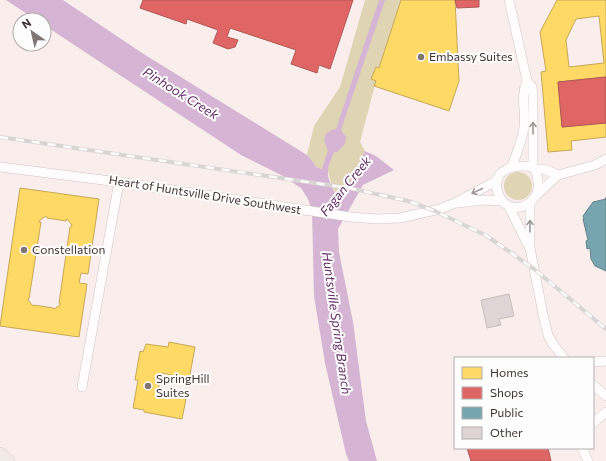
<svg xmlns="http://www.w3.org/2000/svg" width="606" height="461" font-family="Commissioner,sans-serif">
<rect width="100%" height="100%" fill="#f9eeec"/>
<g fill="#dfd4b3">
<path d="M 365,0 L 401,0 L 379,68 L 376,67 L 371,79 L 376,81 L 360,142 L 365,151 L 344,194 L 341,197 L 337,196 C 333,188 330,181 328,171 L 316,167 L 314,163 L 307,155 L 314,126 L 340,87 Z"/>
<circle cx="518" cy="186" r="14"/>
</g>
<path fill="#d6b4d4" d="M 6,0 L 63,0 L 142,53 L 307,155 L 314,163 L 316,167 L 322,169 L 328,150 L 327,149 L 327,147 C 321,138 326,130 336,129 L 379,0 L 385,0 L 341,130 L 346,137 L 345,144 L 337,152 L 334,152 C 332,158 328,165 328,171 C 327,179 333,190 337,196 L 341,197 L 344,194 L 365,151 L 376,156 L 394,170 L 363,185 L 338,229 L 339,252 L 353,322 L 366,421 L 377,461 L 349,461 L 346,454 L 325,363 L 314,296 L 312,210 L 308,199 L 301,188 L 281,175 L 241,155 L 44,25 L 44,20 L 36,20 Z"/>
<g fill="#ffd966" stroke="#c5a856" fill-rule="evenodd">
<path d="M 401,0 L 455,0 L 459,81 L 449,111 L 374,86 L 376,81 L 371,79 L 376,67 L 379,68 Z"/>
<path d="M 557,0 L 606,0 L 606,77 L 558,82 L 562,127 L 606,123 L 606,137 L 571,141 L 572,150 L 548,152 L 541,72 L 546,71 L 540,32 ZM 599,16 L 604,63 L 569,67 L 566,40 L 576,19 Z"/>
<path d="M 20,188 L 99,199 L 88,274 L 81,273 L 79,283 L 87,284 L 79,337 L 0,326 ZM 46,216 L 47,218 L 66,221 L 67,219 L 72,225 L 71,227 L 70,227 L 59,303 L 60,303 L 60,305 L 54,309 L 53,308 L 34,305 L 33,306 L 28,300 L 28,299 L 29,299 L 41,222 L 39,222 L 40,220 Z"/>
<path d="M 169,342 L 195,347 L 189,380 L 183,379 L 183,377 L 161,373 L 158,391 L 176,394 L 177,396 L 186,399 L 182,419 L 144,412 L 144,410 L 133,408 L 138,380 L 135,380 L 140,351 L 143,352 L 146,344 L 168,347 Z"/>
</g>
<g fill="#e06666" stroke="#af5756">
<path d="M 143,0 L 353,0 L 330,69 L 319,65 L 317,73 L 291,64 L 296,50 L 230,28 L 227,37 L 238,40 L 235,47 L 228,49 L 213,43 L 218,30 L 187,19 L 186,24 L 140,8 Z"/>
<path d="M 455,0 L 479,0 L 479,7 L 457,8 Z"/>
<path d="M 606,77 L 606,123 L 562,127 L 558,82 Z"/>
<path d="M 467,448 L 548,448 L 551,461 L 471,461 Z"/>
</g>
<path fill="#76a5af" stroke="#65838a" d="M 605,198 L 606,198 L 606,271 L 595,266 L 591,259 L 590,248 L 587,249 L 586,241 L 588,240 L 583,219 L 584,219 L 583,216 L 593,202 L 606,199 Z"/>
<path fill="#dfd5d6" stroke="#c8bebe" d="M 509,294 L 514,316 L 499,319 L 501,325 L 487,328 L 481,300 Z"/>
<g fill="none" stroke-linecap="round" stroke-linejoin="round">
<defs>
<g id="minor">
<path d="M 509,0 L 527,81 L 532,87 L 533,95 L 533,167 C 537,171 537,176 538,181 C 542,208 506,218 498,193 C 490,169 515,164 533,167"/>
<path d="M 0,167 L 119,182 L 351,217 L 376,219 L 400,218 L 440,209 L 455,203 L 498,180"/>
<path d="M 512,167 C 516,154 522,141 524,128 C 526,112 520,96 527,81"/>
<path d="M 536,170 L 544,169 L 558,175"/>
<path d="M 538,194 L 558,175 L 595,165 L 606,159"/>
<path d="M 457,203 L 484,200 L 502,201"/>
<path d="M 530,204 L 530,248 L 544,319 L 548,335 L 553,344 L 564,358"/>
<path d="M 508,205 L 529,247"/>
<path d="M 593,362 L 606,361"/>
<path d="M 593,385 L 606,396"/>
<path d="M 82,387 L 119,182"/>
<path d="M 593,423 L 606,412"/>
<path d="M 582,448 L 588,461"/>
</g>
<path id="highway" d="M 0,454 L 8,461"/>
</defs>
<use href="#minor" stroke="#cfc5c3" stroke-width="10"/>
<use href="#highway" stroke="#d2cccb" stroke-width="14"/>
<use href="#minor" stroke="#fefcfc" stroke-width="9"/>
<use href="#highway" stroke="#f2eae4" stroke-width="13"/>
<defs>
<path id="rail" d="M 0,137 L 349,188 L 408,201 L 435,211 L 487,236 L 534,269 L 606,329"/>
</defs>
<use href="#rail" stroke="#d9d5d4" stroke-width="4"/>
<use href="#rail" stroke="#fdfdfd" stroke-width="2.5" stroke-dasharray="8" stroke-linecap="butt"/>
</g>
<defs><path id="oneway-shaft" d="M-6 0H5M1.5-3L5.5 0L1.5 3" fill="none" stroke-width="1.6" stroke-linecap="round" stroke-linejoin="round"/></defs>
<g stroke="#9e9897">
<use href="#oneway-shaft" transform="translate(533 128) rotate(-90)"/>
<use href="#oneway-shaft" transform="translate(477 191) rotate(155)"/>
<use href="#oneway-shaft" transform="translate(530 226) rotate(-90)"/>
</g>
<g fill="#7f7573" stroke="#fdfdfd" stroke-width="1.5">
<circle cx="421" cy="57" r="4"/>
<circle cx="24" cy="250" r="4"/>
<circle cx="148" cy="386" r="4"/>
</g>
<g text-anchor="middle" stroke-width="4" stroke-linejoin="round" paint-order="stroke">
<g font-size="12" fill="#3e3432" stroke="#fdfdfd" text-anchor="start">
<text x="429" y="61">Embassy Suites</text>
<text x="32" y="254">Constellation</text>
<text x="156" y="383">SpringHill<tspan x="156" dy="14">Suites</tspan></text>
</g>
<g font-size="12" fill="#3e3432" stroke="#fdfdfd">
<text transform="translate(205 195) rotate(9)" y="4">Heart of Huntsville Drive Southwest</text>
</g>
<g font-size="13" font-style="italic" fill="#622d66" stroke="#fdfdfd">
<text transform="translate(181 93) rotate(32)" y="5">Pinhook Creek</text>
<text transform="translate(345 186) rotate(-51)" y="5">Fagan Creek</text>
<text transform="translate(337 323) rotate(82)" y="5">Huntsville Spring Branch</text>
</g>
</g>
<rect x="454" y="357" width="140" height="92" fill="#fdfdfd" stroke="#b1adac"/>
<rect x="462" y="367" width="20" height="12" fill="#ffd966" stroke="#b1adac"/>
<text x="490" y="377" font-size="12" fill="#3e3432">Homes</text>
<rect x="462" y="387" width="20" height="12" fill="#e06666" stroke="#b1adac"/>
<text x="490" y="397" font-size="12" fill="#3e3432">Shops</text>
<rect x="462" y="407" width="20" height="12" fill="#76a5af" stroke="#b1adac"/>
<text x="490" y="417" font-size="12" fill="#3e3432">Public</text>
<rect x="462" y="427" width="20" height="12" fill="#dfd5d6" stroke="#b1adac"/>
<text x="490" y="437" font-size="12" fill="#3e3432">Other</text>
<g transform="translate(32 32) rotate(326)"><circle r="19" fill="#fdfdfd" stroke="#b1adac"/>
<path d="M0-3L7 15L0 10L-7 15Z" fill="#7f7573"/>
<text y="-6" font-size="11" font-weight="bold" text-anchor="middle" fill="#3e3432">N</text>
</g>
</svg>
